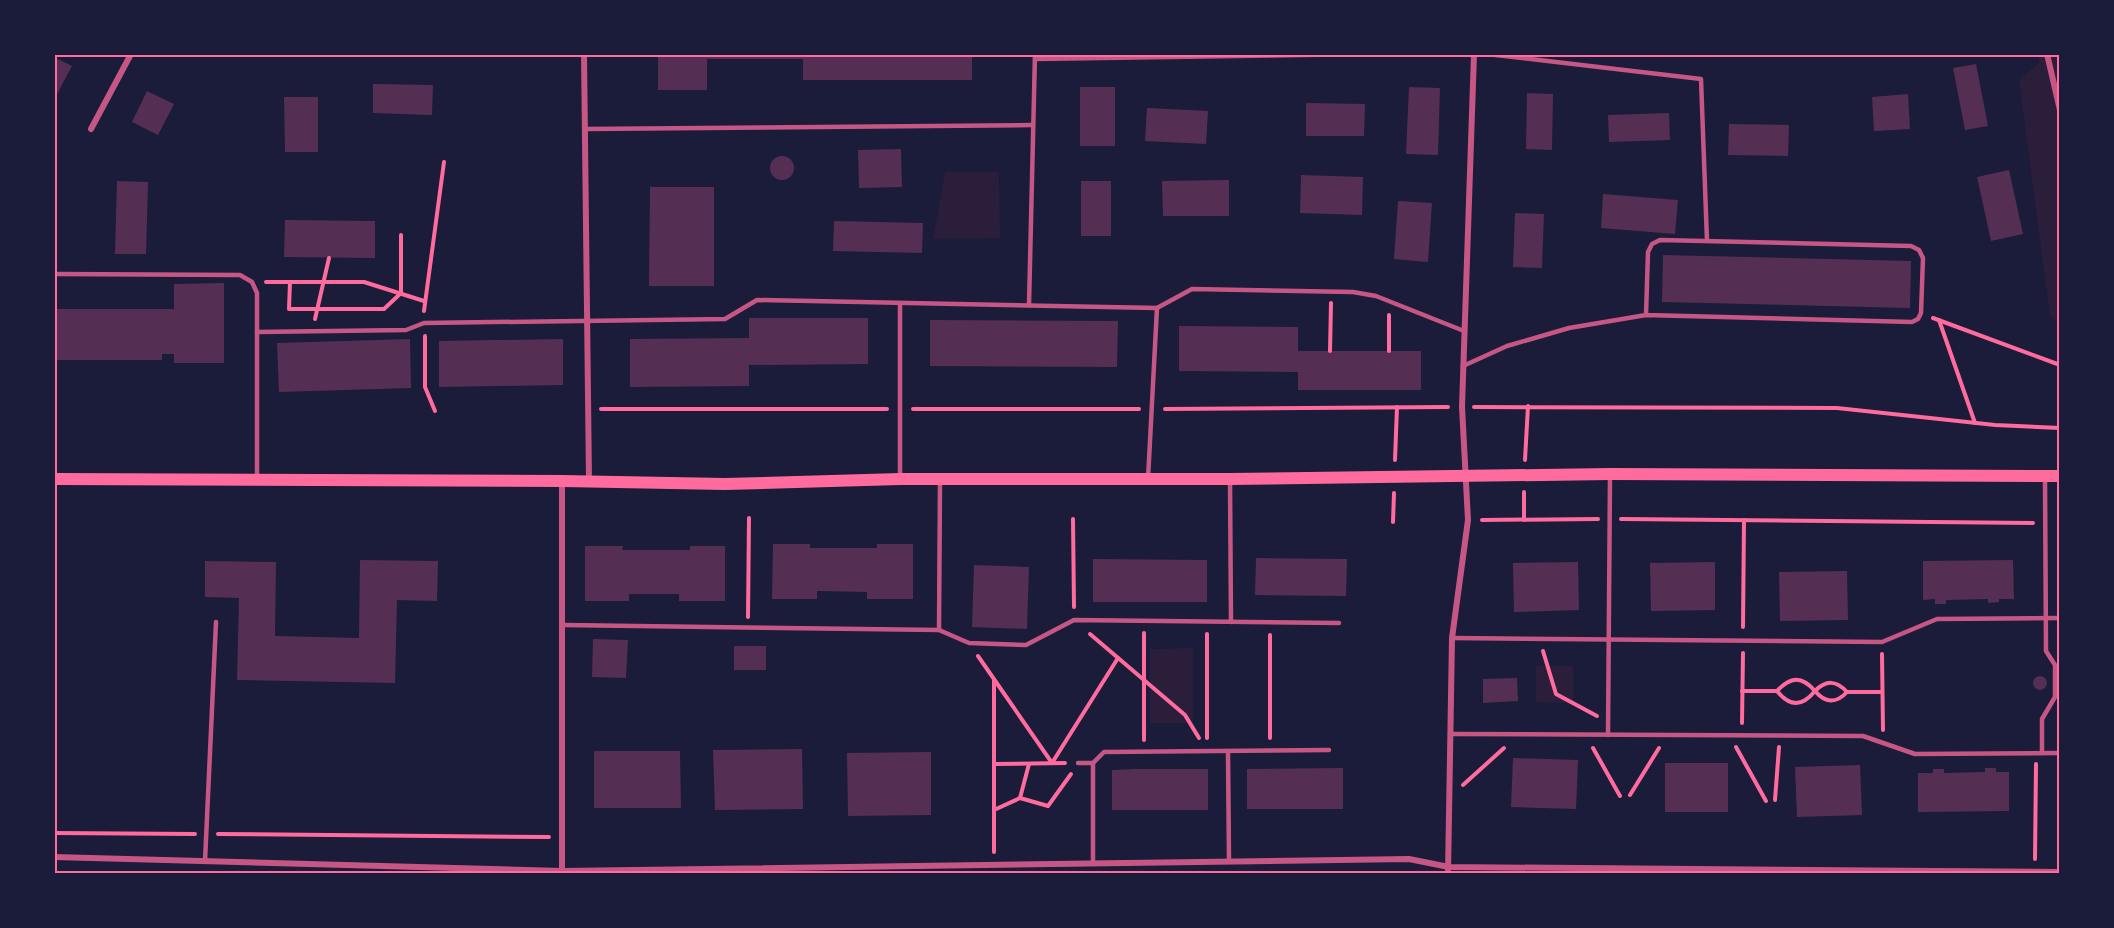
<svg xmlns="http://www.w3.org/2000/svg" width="2114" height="928" font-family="Raleway,sans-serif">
<rect width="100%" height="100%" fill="#1b1b3a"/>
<g fill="#2a1e3b">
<path d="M 2039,54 L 2060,54 L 2060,324 L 2050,316 L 2019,80 L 2039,63 Z"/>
<path d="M 945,172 L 999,172 L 1000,238 L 933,239 Z"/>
<path d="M 1193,648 L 1193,723 L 1150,723 L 1150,649 Z"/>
<path d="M 1536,666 L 1573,666 L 1573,703 L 1536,702 Z"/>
</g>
<g fill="#542f53">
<path d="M 658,54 L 972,54 L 972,80 L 803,80 L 803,59 L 707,59 L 707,90 L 658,90 Z"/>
<path d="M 54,57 L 72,66 L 54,100 Z"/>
<path d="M 1976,64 L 1988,126 L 1965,130 L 1953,68 Z"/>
<path d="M 373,84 L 433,85 L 432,115 L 373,113 Z"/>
<rect x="1080" y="87" width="35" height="59"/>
<path d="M 1409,87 L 1440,88 L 1438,155 L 1406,154 Z"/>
<path d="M 147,91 L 174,104 L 158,135 L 132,122 Z"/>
<path d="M 1527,93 L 1553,94 L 1552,150 L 1526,149 Z"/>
<path d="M 1908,94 L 1910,129 L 1874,131 L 1872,97 Z"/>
<path d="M 284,97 L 318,97 L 318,152 L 285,152 Z"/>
<path d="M 1306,103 L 1365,104 L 1364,136 L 1306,136 Z"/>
<path d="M 1147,108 L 1208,111 L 1206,144 L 1145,141 Z"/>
<path d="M 1669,113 L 1670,140 L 1609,142 L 1608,115 Z"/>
<path d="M 1729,124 L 1789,125 L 1788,156 L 1728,155 Z"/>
<path d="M 901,149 L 902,187 L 859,188 L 858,150 Z"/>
<circle cx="782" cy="168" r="12"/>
<path d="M 2009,170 L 2023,234 L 1991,241 L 1977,177 Z"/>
<path d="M 1301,175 L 1363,177 L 1362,215 L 1300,213 Z"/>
<path d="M 1229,180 L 1229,216 L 1163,216 L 1162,181 Z"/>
<path d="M 117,181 L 148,182 L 146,254 L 115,254 Z"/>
<rect x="1081" y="181" width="30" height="55"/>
<path d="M 650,187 L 714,187 L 714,286 L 649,286 Z"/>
<path d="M 1603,194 L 1678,200 L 1675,234 L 1601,228 Z"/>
<path d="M 1398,201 L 1432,203 L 1428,262 L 1394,259 Z"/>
<path d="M 1515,213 L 1544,214 L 1542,268 L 1513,267 Z"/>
<path d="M 285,220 L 375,221 L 375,258 L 284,257 Z"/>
<path d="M 834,221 L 923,223 L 922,253 L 833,251 Z"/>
<path d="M 1663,255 L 1911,261 L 1910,308 L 1662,302 Z"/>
<path d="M 224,283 L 224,363 L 174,363 L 174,354 L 162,354 L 162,360 L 54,360 L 54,309 L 174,309 L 174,284 Z"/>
<path d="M 749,318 L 868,318 L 868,364 L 749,365 L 749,386 L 630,387 L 630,339 L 749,338 Z"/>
<path d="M 930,320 L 1118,321 L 1117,367 L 930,366 Z"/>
<path d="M 1179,326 L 1298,327 L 1298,351 L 1421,351 L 1421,390 L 1298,390 L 1298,372 L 1179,371 Z"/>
<path d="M 410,339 L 411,388 L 279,392 L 277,343 Z"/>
<path d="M 563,339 L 563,385 L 439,387 L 439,341 Z"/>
<path d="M 773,544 L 810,544 L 810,548 L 877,548 L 877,544 L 913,544 L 913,599 L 867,599 L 867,592 L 817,591 L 817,599 L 772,599 Z"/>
<path d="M 585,546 L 623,546 L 622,550 L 690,550 L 690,546 L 725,546 L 725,601 L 679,601 L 679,594 L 629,594 L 629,601 L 585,601 Z"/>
<path d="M 1256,558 L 1347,559 L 1346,596 L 1255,595 Z"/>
<path d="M 1093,559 L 1207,560 L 1207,602 L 1093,602 Z"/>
<path d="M 360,560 L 438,561 L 437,601 L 397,600 L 395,683 L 237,680 L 239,598 L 205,597 L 205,561 L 276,562 L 275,636 L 359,638 Z"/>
<path d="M 2013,560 L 2014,599 L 1999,599 L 1999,602 L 1988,603 L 1988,599 L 1946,600 L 1946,604 L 1935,604 L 1935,599 L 1923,600 L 1923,561 Z"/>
<path d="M 1578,562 L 1579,610 L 1514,612 L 1513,563 Z"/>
<path d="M 1715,562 L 1715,610 L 1651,611 L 1650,563 Z"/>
<path d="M 974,565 L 1029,567 L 1027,629 L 972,627 Z"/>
<path d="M 1847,571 L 1848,620 L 1780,621 L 1779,572 Z"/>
<path d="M 593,639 L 628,640 L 626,678 L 592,677 Z"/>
<rect x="734" y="646" width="32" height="24"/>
<circle cx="2040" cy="683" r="7"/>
<path d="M 1517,678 L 1518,701 L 1483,703 L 1483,679 Z"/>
<path d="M 802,749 L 803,809 L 715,810 L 713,750 Z"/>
<path d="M 594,751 L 680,751 L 681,808 L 594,808 Z"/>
<path d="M 931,752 L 931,815 L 848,816 L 847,753 Z"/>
<path d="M 1513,758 L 1578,760 L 1576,809 L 1511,807 Z"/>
<rect x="1665" y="763" width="63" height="49"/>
<path d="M 1860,765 L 1862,815 L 1797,817 L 1795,767 Z"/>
<path d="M 1343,768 L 1343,809 L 1247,809 L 1247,769 Z"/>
<path d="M 1985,768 L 1996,768 L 1996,772 L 2009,772 L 2009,811 L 1918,812 L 1918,773 L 1933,773 L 1933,769 L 1944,769 L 1944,773 L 1985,772 Z"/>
<path d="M 1136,769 L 1208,769 L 1208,810 L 1112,810 L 1112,770 Z"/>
</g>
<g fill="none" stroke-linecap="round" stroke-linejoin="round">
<g stroke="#ff6b9d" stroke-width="4">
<path d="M 266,282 L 364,282 L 424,301"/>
<path d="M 290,282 L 289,309 L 384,309 L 401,293 L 401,235"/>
<path d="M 424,311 L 444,162"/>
<path d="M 1933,318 L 2060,365"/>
<path d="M 315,319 L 329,258"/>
<path d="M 1939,320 L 1975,423"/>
<path d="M 425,336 L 425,387 L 435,411"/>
<path d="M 1330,351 L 1331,303"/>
<path d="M 1389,351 L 1389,315"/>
<path d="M 1474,407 L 1837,408 L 1995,425 L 2060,428"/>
<path d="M 601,409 L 887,409"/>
<path d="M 913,409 L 1139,409"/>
<path d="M 1165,409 L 1448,407"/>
<path d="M 1395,460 L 1397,407"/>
<path d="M 1525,460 L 1528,406"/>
<path d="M 1073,519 L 1074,607"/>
<path d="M 1621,519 L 2033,523"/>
<path d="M 1482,520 L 1598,519"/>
<path d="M 1524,520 L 1524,492"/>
<path d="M 1393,522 L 1394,493"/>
<path d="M 748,617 L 749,518"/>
<path d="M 1743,627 L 1744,520"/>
<path d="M 1144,633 L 1144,740"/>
<path d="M 1090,634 L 1185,715 L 1199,738"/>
<path d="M 1270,635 L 1270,738"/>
<path d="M 1543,651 L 1556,694 L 1597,716"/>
<path d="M 1882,654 L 1883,730"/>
<path d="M 978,656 L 1052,763 L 1118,658"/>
<path d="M 1742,691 L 1777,691 C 1791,676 1802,676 1815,691 C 1826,680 1836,680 1847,692"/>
<path d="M 1777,691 C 1790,707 1802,707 1815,691 C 1825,703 1836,704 1847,692 L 1882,692"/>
<path d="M 1742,723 L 1743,653"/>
<path d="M 1207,738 L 1207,634"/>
<path d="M 1736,747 L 1766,801"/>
<path d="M 1593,748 L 1620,796"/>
<path d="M 994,764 L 1065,763"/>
<path d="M 1463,785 L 1504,748"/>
<path d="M 1630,795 L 1659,748"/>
<path d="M 1020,798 L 1048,806 L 1071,774"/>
<path d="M 1775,800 L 1779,747"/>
<path d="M 994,810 L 1020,798 L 1029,764"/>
<path d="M 54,833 L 195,834"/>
<path d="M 218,834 L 549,837"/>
<path d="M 994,852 L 994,680"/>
<path d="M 2035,859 L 2036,764"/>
</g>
<g stroke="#c65784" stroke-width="4.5">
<path d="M 1487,54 L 1701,79 L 1707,241"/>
<path d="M 1035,59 L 1363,54"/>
<path d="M 585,129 L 1033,125"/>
<path d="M 54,274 L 240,275 L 252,282 L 257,293 L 257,477"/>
<path d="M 1029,305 L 1035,54"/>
<path d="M 257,332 L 406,330 L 424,323 L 725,319 L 757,300 L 1157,308 L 1192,289 L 1353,292 L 1376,296 L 1464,331"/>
<path d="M 1463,366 L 1507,346 L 1569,328 L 1646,315 L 1912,322 L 1918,319 L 1921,313 L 1923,258 L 1919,250 L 1911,246 L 1660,240 L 1652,244 L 1648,252 L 1646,315"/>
<path d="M 900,479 L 900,303"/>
<path d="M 1148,479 L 1157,308"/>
<path d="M 1230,481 L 1231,622"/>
<path d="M 563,625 L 939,630 L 969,643 L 1026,645 L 1074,620 L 1339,623"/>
<path d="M 939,630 L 940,480"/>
<path d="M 1452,638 L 1882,642 L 1937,619 L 2060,618"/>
<path d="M 1450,734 L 1863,736 L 1915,754 L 2060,753"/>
<path d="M 1608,735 L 1610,476"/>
<path d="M 1228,751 L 1229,861"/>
<path d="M 2042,753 L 2042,719 L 2055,697 L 2055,665 L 2046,651 L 2045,478"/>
<path d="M 1078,763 L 1093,763 L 1104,752 L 1329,750"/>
<path d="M 1093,763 L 1093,863"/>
<path d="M 205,861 L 216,622"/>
</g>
<g stroke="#c65784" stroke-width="6">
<path d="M 584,54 L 589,481"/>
<path d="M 2047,54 L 2060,110"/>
<path d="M 91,129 L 131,54"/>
<path d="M 54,857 L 562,871 L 1409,859 L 1449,867 L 2060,872"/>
<path d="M 562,873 L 562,481"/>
<path d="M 1448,874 L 1452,638 L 1468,520 L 1462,407 L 1474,54"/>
</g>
<path stroke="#ff6b9d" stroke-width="12" d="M 54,479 L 562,481 L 725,484 L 900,479 L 1230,479 L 1610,474 L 2060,476"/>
</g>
<rect width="2114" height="928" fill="none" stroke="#1b1b3a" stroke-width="111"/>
<rect x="56" y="56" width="2002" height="816" fill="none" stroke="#ff6b9d" stroke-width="2"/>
</svg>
